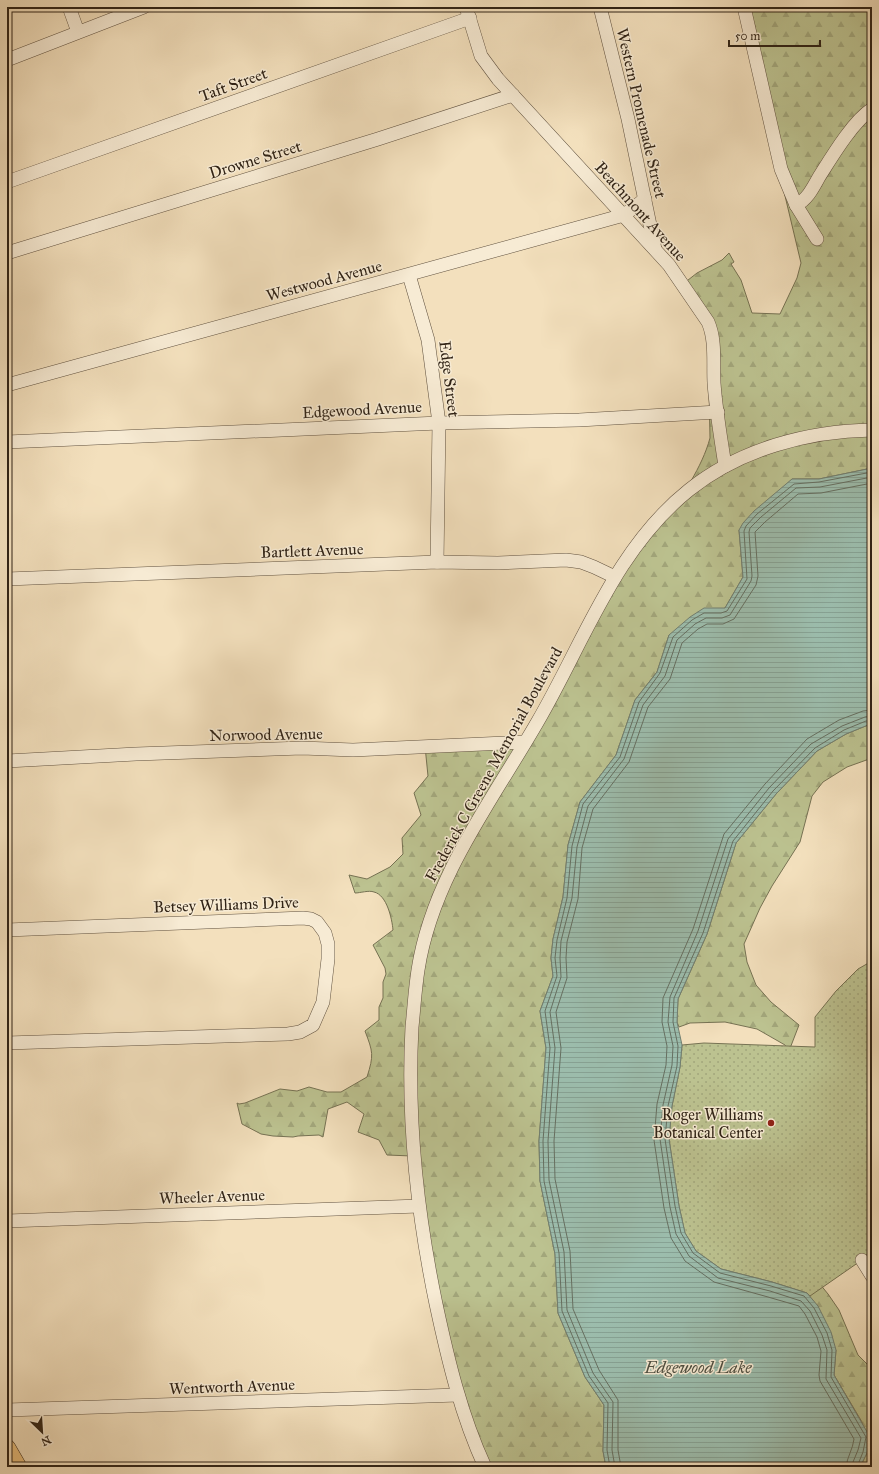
<svg xmlns="http://www.w3.org/2000/svg" width="879" height="1474" font-family="'IM FELL Great Primer',serif">
<defs>
<pattern id="forest-firs" width="22" height="20" patternUnits="userSpaceOnUse"><rect width="22" height="20" fill="#bcc290"/><path d="M5 1l3.5 6h-7zM16 11l3.5 6h-7z" fill="#a2a67b"/></pattern>
<pattern id="garden-dots" width="8" height="8" patternUnits="userSpaceOnUse"><rect width="8" height="8" fill="#bcc290"/><path d="M2 2h.1M6 6h.1" fill="none" stroke="#a2a67b" stroke-width="1.8" stroke-linecap="round"/></pattern>
<pattern id="water-rules" width="6" height="5" patternUnits="userSpaceOnUse"><rect width="6" height="5" fill="#9cbdad"/><path d="M0 2.5h6" fill="none" stroke="#87a294"/></pattern>
</defs>
<rect width="100%" height="100%" fill="#f3e0bd"/>
<filter id="stains"><feTurbulence type="fractalNoise" baseFrequency=".005" numOctaves="4"/><feColorMatrix values="0 0 0 0 .2 0 0 0 0 .09 0 0 0 0 .02 0 0 0 .5 -.17"/></filter>
<radialGradient id="worn" r=".72"><stop offset=".6" stop-color="#630" stop-opacity="0"/><stop offset="1" stop-color="#630" stop-opacity=".3"/></radialGradient>
<g fill="url(#forest-firs)" stroke="#767253">
<path d="M 740,7 L 872,7 L 872,468 L 819,479 L 792,479 L 739,530 L 743,577 L 725,608 L 669,635 L 657,672 L 635,700 L 616,755 L 580,802 L 568,845 L 563,897 L 553,939 L 551,958 L 553,976 L 540,1011 L 546,1048 L 539,1141 L 540,1181 L 555,1254 L 558,1313 L 585,1377 L 604,1405 L 603,1451 L 606,1467 L 489,1467 L 460,1393 L 412,1156 L 387,1155 L 379,1140 L 358,1132 L 364,1114 L 347,1102 L 328,1109 L 323,1137 L 319,1135 L 298,1136 L 293,1137 L 273,1136 L 261,1134 L 242,1124 L 237,1103 L 239,1104 L 245,1103 L 280,1089 L 297,1091 L 309,1087 L 327,1092 L 341,1092 L 367,1077 C 374,1055 373,1052 365,1031 L 379,1020 L 379,1007 L 383,998 L 383,982 L 386,974 L 385,968 L 373,945 L 393,930 C 392,919 387,895 374,892 C 369,890 360,893 355,893 L 349,875 L 367,879 L 390,867 L 403,854 L 402,838 L 421,815 L 414,793 L 428,776 L 425,746 L 523,743 L 605,598 L 691,481 C 699,467 706,453 710,438 L 708,333 L 683,284 L 697,273 L 722,260 L 729,253 L 734,262 L 731,264 L 741,280 L 752,313 L 780,314 L 797,278 L 801,263 Z"/>
<path d="M 868,725 L 872,725 L 872,758 L 847,767 L 823,782 L 812,796 L 800,842 L 772,886 L 760,908 L 744,944 L 747,962 L 756,985 L 771,1002 L 799,1025 L 789,1051 L 785,1045 L 757,1029 L 725,1022 L 690,1023 L 679,1027 L 677,1022 L 678,999 L 707,934 L 736,843 L 776,794 L 817,751 L 846,734 Z"/>
<path d="M 713,1234 L 815,1278 L 828,1294 L 839,1310 L 858,1355 L 869,1366 L 872,1373 L 872,1467 L 860,1467 L 867,1453 L 862,1422 L 834,1375 L 836,1350 Z"/>
</g>
<path fill="url(#garden-dots)" stroke="#767253" d="M 872,961 L 872,1253 L 810,1296 L 807,1293 L 772,1282 L 721,1269 L 696,1251 L 685,1233 L 679,1206 L 669,1139 L 672,1106 L 680,1067 L 682,1045 L 704,1043 L 815,1047 L 815,1017 L 836,991 L 858,969 Z"/>
<path fill="url(#water-rules)" stroke="#717f71" d="M 872,468 L 872,725 L 868,725 L 846,734 L 817,751 L 776,794 L 736,843 L 707,934 L 678,999 L 677,1022 L 682,1045 L 680,1067 L 672,1106 L 669,1139 L 679,1206 L 685,1233 L 696,1251 L 721,1269 L 772,1282 L 807,1293 L 818,1306 L 831,1332 L 836,1350 L 834,1375 L 870,1437 L 867,1453 L 860,1467 L 606,1467 L 603,1451 L 604,1405 L 585,1377 L 558,1313 L 555,1254 L 540,1181 L 539,1141 L 546,1048 L 540,1011 L 553,976 L 551,958 L 553,939 L 563,897 L 568,845 L 580,802 L 616,755 L 635,700 L 657,672 L 669,635 L 690,617 L 704,608 L 725,608 L 743,577 L 739,530 L 743,523 L 754,511 L 792,479 L 819,479 Z"/>
<g fill="none" stroke-linecap="round" stroke-linejoin="round">
<g stroke="#667062" stroke-width="1">
<path d="M 610,1467 L 607,1450 L 608,1403 L 589,1376 L 562,1311 L 559,1253 L 544,1181 L 543,1141 L 550,1048 L 545,1011 L 557,976 L 555,958 L 557,940 L 567,898 L 572,846 L 583,804 L 620,757 L 639,702 L 660,673 L 673,637 L 692,620 L 704,613 L 721,613 L 727,611 L 747,579 L 744,531 L 746,526 L 757,514 L 794,484 L 819,482 L 872,472"/>
<path d="M 615,1467 L 612,1450 L 613,1402 L 593,1373 L 567,1310 L 564,1252 L 549,1180 L 548,1141 L 555,1048 L 550,1012 L 561,977 L 560,958 L 561,941 L 572,898 L 577,847 L 588,806 L 624,759 L 643,705 L 665,676 L 677,640 L 695,624 L 706,618 L 722,618 L 730,615 L 751,581 L 752,576 L 749,532 L 750,528 L 761,517 L 796,488 L 820,487 L 872,477"/>
<path d="M 621,1467 L 618,1450 L 618,1400 L 599,1370 L 573,1309 L 570,1251 L 555,1179 L 554,1141 L 561,1048 L 556,1012 L 567,978 L 566,958 L 567,942 L 578,899 L 582,848 L 593,809 L 629,762 L 648,707 L 670,679 L 682,643 L 698,629 L 707,624 L 723,624 L 734,619 L 756,585 L 758,576 L 755,532 L 765,522 L 798,494 L 821,493 L 872,483"/>
<path d="M 846,1467 C 847,1457 853,1449 854,1439 L 820,1381 L 819,1375 L 821,1351 L 817,1337 L 805,1314 L 799,1306 L 768,1297 L 714,1282 L 685,1261 L 671,1238 L 664,1208 L 654,1140 L 657,1104 L 666,1065 L 667,1046 L 662,1022 L 663,998 L 693,929 L 724,834 L 765,784 L 807,739 L 839,720 L 863,711 L 872,710"/>
<path d="M 852,1467 L 853,1462 L 858,1450 L 861,1438 L 826,1379 L 827,1350 L 822,1335 L 810,1311 L 801,1301 L 770,1291 L 718,1278 L 689,1256 L 676,1234 L 670,1207 L 660,1139 L 663,1105 L 672,1065 L 673,1046 L 668,1022 L 670,997 L 698,931 L 728,839 L 769,788 L 811,744 L 842,726 L 865,717 L 872,716"/>
<path d="M 857,1467 L 863,1452 L 866,1437 L 831,1377 L 832,1350 L 827,1333 L 814,1308 L 804,1296 L 771,1286 L 720,1273 L 693,1253 L 681,1233 L 675,1206 L 665,1139 L 668,1106 L 677,1066 L 678,1046 L 673,1022 L 674,998 L 703,933 L 733,841 L 773,791 L 815,748 L 844,730 L 866,721 L 872,721"/>
</g>
<defs>
<g id="minor">
<path d="M 69,7 L 78,32"/>
<path d="M 466,7 L 481,56 L 498,79 L 669,265 L 708,322 C 716,340 713,363 714,383 C 716,411 721,439 725,466"/>
<path d="M 600,7 L 628,119 L 655,249"/>
<path d="M 744,7 L 781,169 L 796,205 L 817,239"/>
<path d="M 7,60 L 144,7"/>
<path d="M 7,182 L 470,18"/>
<path d="M 796,205 C 807,200 813,188 819,177 C 831,158 853,121 872,109"/>
<path d="M 7,253 L 378,139 L 513,95"/>
<path d="M 409,275 L 428,340 L 439,423 L 437,562"/>
<path d="M 7,385 L 624,215 L 645,199"/>
<path d="M 7,442 L 439,423 L 579,420 L 718,412"/>
<path d="M 7,579 L 437,562 L 498,563 L 566,560 L 581,562 L 594,567 L 615,577"/>
<path d="M 7,761 L 136,754 L 302,748 L 353,750 L 525,742"/>
<path d="M 7,930 L 303,918 L 311,919 L 317,922 L 325,933 L 328,944 L 328,959 L 323,1002 L 313,1025 L 300,1032 L 288,1034 L 7,1043"/>
<path d="M 7,1221 L 419,1206"/>
<path d="M 862,1260 L 872,1276"/>
<path d="M 7,1410 L 458,1395"/>
<path d="M 485,1467 C 461,1415 448,1360 436,1304 C 417,1213 407,1120 412,1027 C 414,1008 415,989 418,970 C 432,878 492,801 538,721 C 584,642 615,549 689,490 C 740,449 808,431 872,430"/>
</g>
<path id="major" d="M 7,1448 L 18,1467"/>
</defs>
<use href="#minor" stroke="#615240" stroke-width="14"/>
<use href="#major" stroke="#302316" stroke-width="18"/>
<use href="#minor" stroke="#f7ebd4" stroke-width="13"/>
<use href="#major" stroke="#eac07e" stroke-width="17"/>
</g>
<circle fill="#8f2418" stroke="#f7ebd4" stroke-width="1.5" cx="771" cy="1123" r="4"/>
<g text-anchor="middle" stroke-width="3" stroke-linejoin="round" paint-order="stroke">
<g font-size="16" fill="#302316" stroke="#f7ebd4">
<text transform="translate(233 84) rotate(-20)" y="6">Taft Street</text>
<text transform="translate(642 113) rotate(77)" y="6">Western Promenade Street</text>
<text transform="translate(255 159) rotate(-17)" y="6">Drowne Street</text>
<text transform="translate(641 211) rotate(48)" y="6">Beachmont Avenue</text>
<text transform="translate(324 280) rotate(-15)" y="6">Westwood Avenue</text>
<text transform="translate(450 379) rotate(83)" y="6">Edge Street</text>
<text transform="translate(362 409) rotate(-3)" y="6">Edgewood Avenue</text>
<text transform="translate(312 550) rotate(-2)" y="6">Bartlett Avenue</text>
<text transform="translate(266 734) rotate(-1)" y="6">Norwood Avenue</text>
<text transform="translate(493 764) rotate(-61)" y="6">Frederick C Greene Memorial Boulevard</text>
<text transform="translate(226 904) rotate(-2)" y="6">Betsey Williams Drive</text>
<text transform="translate(212 1196) rotate(-2)" y="6">Wheeler Avenue</text>
<text transform="translate(232 1386) rotate(-2)" y="6">Wentworth Avenue</text>
</g>
<g font-size="16" fill="#302316" stroke="#f7ebd4" text-anchor="end">
<text x="763" y="1120">Roger Williams<tspan x="763" dy="18">Botanical Center</tspan></text>
</g>
<g font-size="17" font-style="italic" fill="#505143" stroke="#f7ebd4">
<text x="698" y="1373">Edgewood Lake</text>
</g>
</g>
<rect width="879" height="1474" fill="none" stroke="#f3e0bd" stroke-width="24"/>
<rect x="8" y="8" width="863" height="1458" fill="none" stroke="#302316" stroke-width="2"/>
<rect x="12" y="12" width="855" height="1450" fill="none" stroke="#302316"/>
<g transform="translate(42 1432) rotate(155)" stroke="#f7ebd4" stroke-width="3" paint-order="stroke">
<path d="M0-3L7 15L0 10L-7 15Z" fill="#302316"/>
<text y="-6" font-size="11" font-weight="bold" text-anchor="middle" fill="#302316">N</text>
</g>
<path d="M729 40v6h91v-6" fill="none" stroke="#302316" stroke-width="2"/>
<text x="735" y="40" font-size="12" fill="#302316" stroke="#f7ebd4" stroke-width="3" paint-order="stroke">50 m</text>
<rect width="100%" height="100%" filter="url(#stains)"/>
<rect width="100%" height="100%" fill="url(#worn)"/>
</svg>
